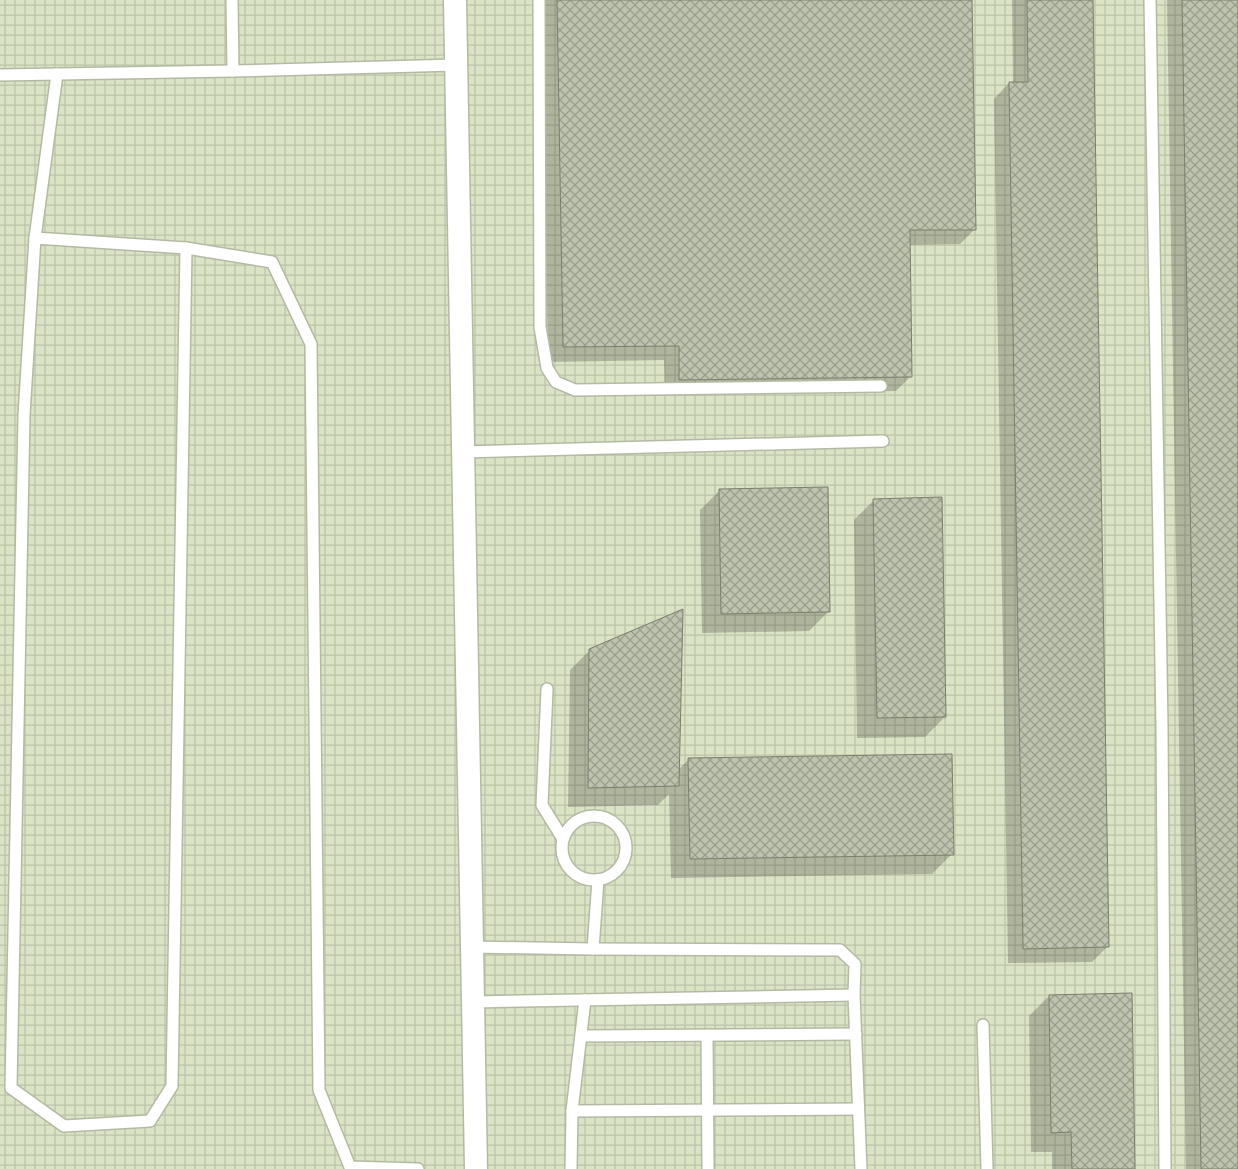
<svg xmlns="http://www.w3.org/2000/svg" width="1238" height="1169" font-family="'Noto Sans',sans-serif">
<defs>
<pattern id="industrial-grid" width="8" height="8" patternUnits="userSpaceOnUse" patternTransform="scale(1.25)"><rect width="8" height="8" fill="#dbe3c5"/><path d="M0 4h8M4 0v8" fill="none" stroke="#bcc3a9"/></pattern>
<pattern id="building-cross-hatch" width="8" height="8" patternUnits="userSpaceOnUse" patternTransform="scale(1.25)"><rect width="8" height="8" fill="#bdc3ad"/><path d="M0 0l8 8M0 8l8-8" fill="none" stroke="#9a9f8d"/></pattern>
</defs>
<rect width="100%" height="100%" fill="#e6edd6"/>
<rect fill="url(#industrial-grid)" x="0" y="0" width="1238" height="1169"/>
<g fill="#0003">
<path d="M 542,0 L 971,0 L 975,229 L 960,244 L 909,245 L 911,376 L 896,391 L 665,395 L 664,360 L 548,362 Z"/>
<path d="M 1012,0 L 1092,0 L 1107,947 L 1092,962 L 1008,963 L 994,99 L 1009,83 L 1013,83 Z"/>
<path d="M 1167,0 L 1238,0 L 1238,1169 L 1186,1169 Z"/>
<path d="M 720,490 L 829,611 L 809,631 L 702,633 L 700,510 Z"/>
<path d="M 874,500 L 945,717 L 925,737 L 857,738 L 854,520 Z"/>
<path d="M 590,650 L 678,770 L 689,759 L 952,854 L 932,874 L 671,878 L 669,794 L 658,805 L 568,807 L 570,670 Z"/>
<path d="M 1049,996 L 1134,1169 L 1052,1169 L 1052,1152 L 1031,1152 L 1029,1016 Z"/>
</g>
<g fill="url(#building-cross-hatch)" stroke="#7a7f6b">
<path d="M 557,0 L 972,0 L 976,230 L 910,230 L 912,377 L 679,380 L 679,346 L 563,347 Z"/>
<path d="M 1027,0 L 1093,0 L 1109,947 L 1023,949 L 1009,82 L 1028,82 Z"/>
<path d="M 1182,0 L 1238,0 L 1238,1169 L 1201,1169 Z"/>
<path d="M 828,487 L 830,612 L 721,614 L 719,489 Z"/>
<path d="M 942,497 L 946,717 L 877,718 L 873,499 Z"/>
<path d="M 683,609 L 679,786 L 588,788 L 589,649 Z"/>
<path d="M 952,754 L 954,855 L 690,859 L 688,758 Z"/>
<path d="M 1132,993 L 1135,1169 L 1072,1169 L 1071,1132 L 1051,1133 L 1049,995 Z"/>
</g>
<g fill="none" stroke-linecap="round" stroke-linejoin="round">
<defs>
<g id="service">
<path d="M 232,0 L 233,71"/>
<path d="M 539,0 L 540,327 L 547,368 L 556,382 L 575,390 L 881,386"/>
<path d="M 1150,0 L 1162,726 L 1165,1169"/>
<path d="M 57,74 L 35,238 L 24,415 L 11,1088 L 64,1126 L 150,1121 L 172,1086 L 186,248"/>
<path d="M 0,75 L 233,71 L 456,65"/>
<path d="M 35,238 L 186,248 L 272,262 L 311,344 L 319,1090 L 350,1167 L 418,1169"/>
<path d="M 463,452 L 883,441"/>
<path d="M 547,689 L 542,805 L 563,839"/>
<circle cx="594" cy="848" r="32"/>
<path d="M 472,947 L 593,949 L 840,950 L 855,964 L 854,995 L 861,1169"/>
<path d="M 593,949 L 598,880"/>
<path d="M 473,1002 L 854,995"/>
<path d="M 983,1025 L 987,1169"/>
<path d="M 707,1035 L 708,1169"/>
<path d="M 582,1036 L 856,1034"/>
<path d="M 572,1111 L 858,1109"/>
<path d="M 571,1169 L 572,1111 L 585,1000"/>
</g>
<path id="minor" d="M 455,0 L 476,1169"/>
</defs>
<use href="#service" stroke="#b3baa4" stroke-width="14"/>
<use href="#minor" stroke="#b3baa4" stroke-width="25"/>
<use href="#service" stroke="#fff" stroke-width="11"/>
<use href="#minor" stroke="#fff" stroke-width="22"/>
</g>
</svg>
